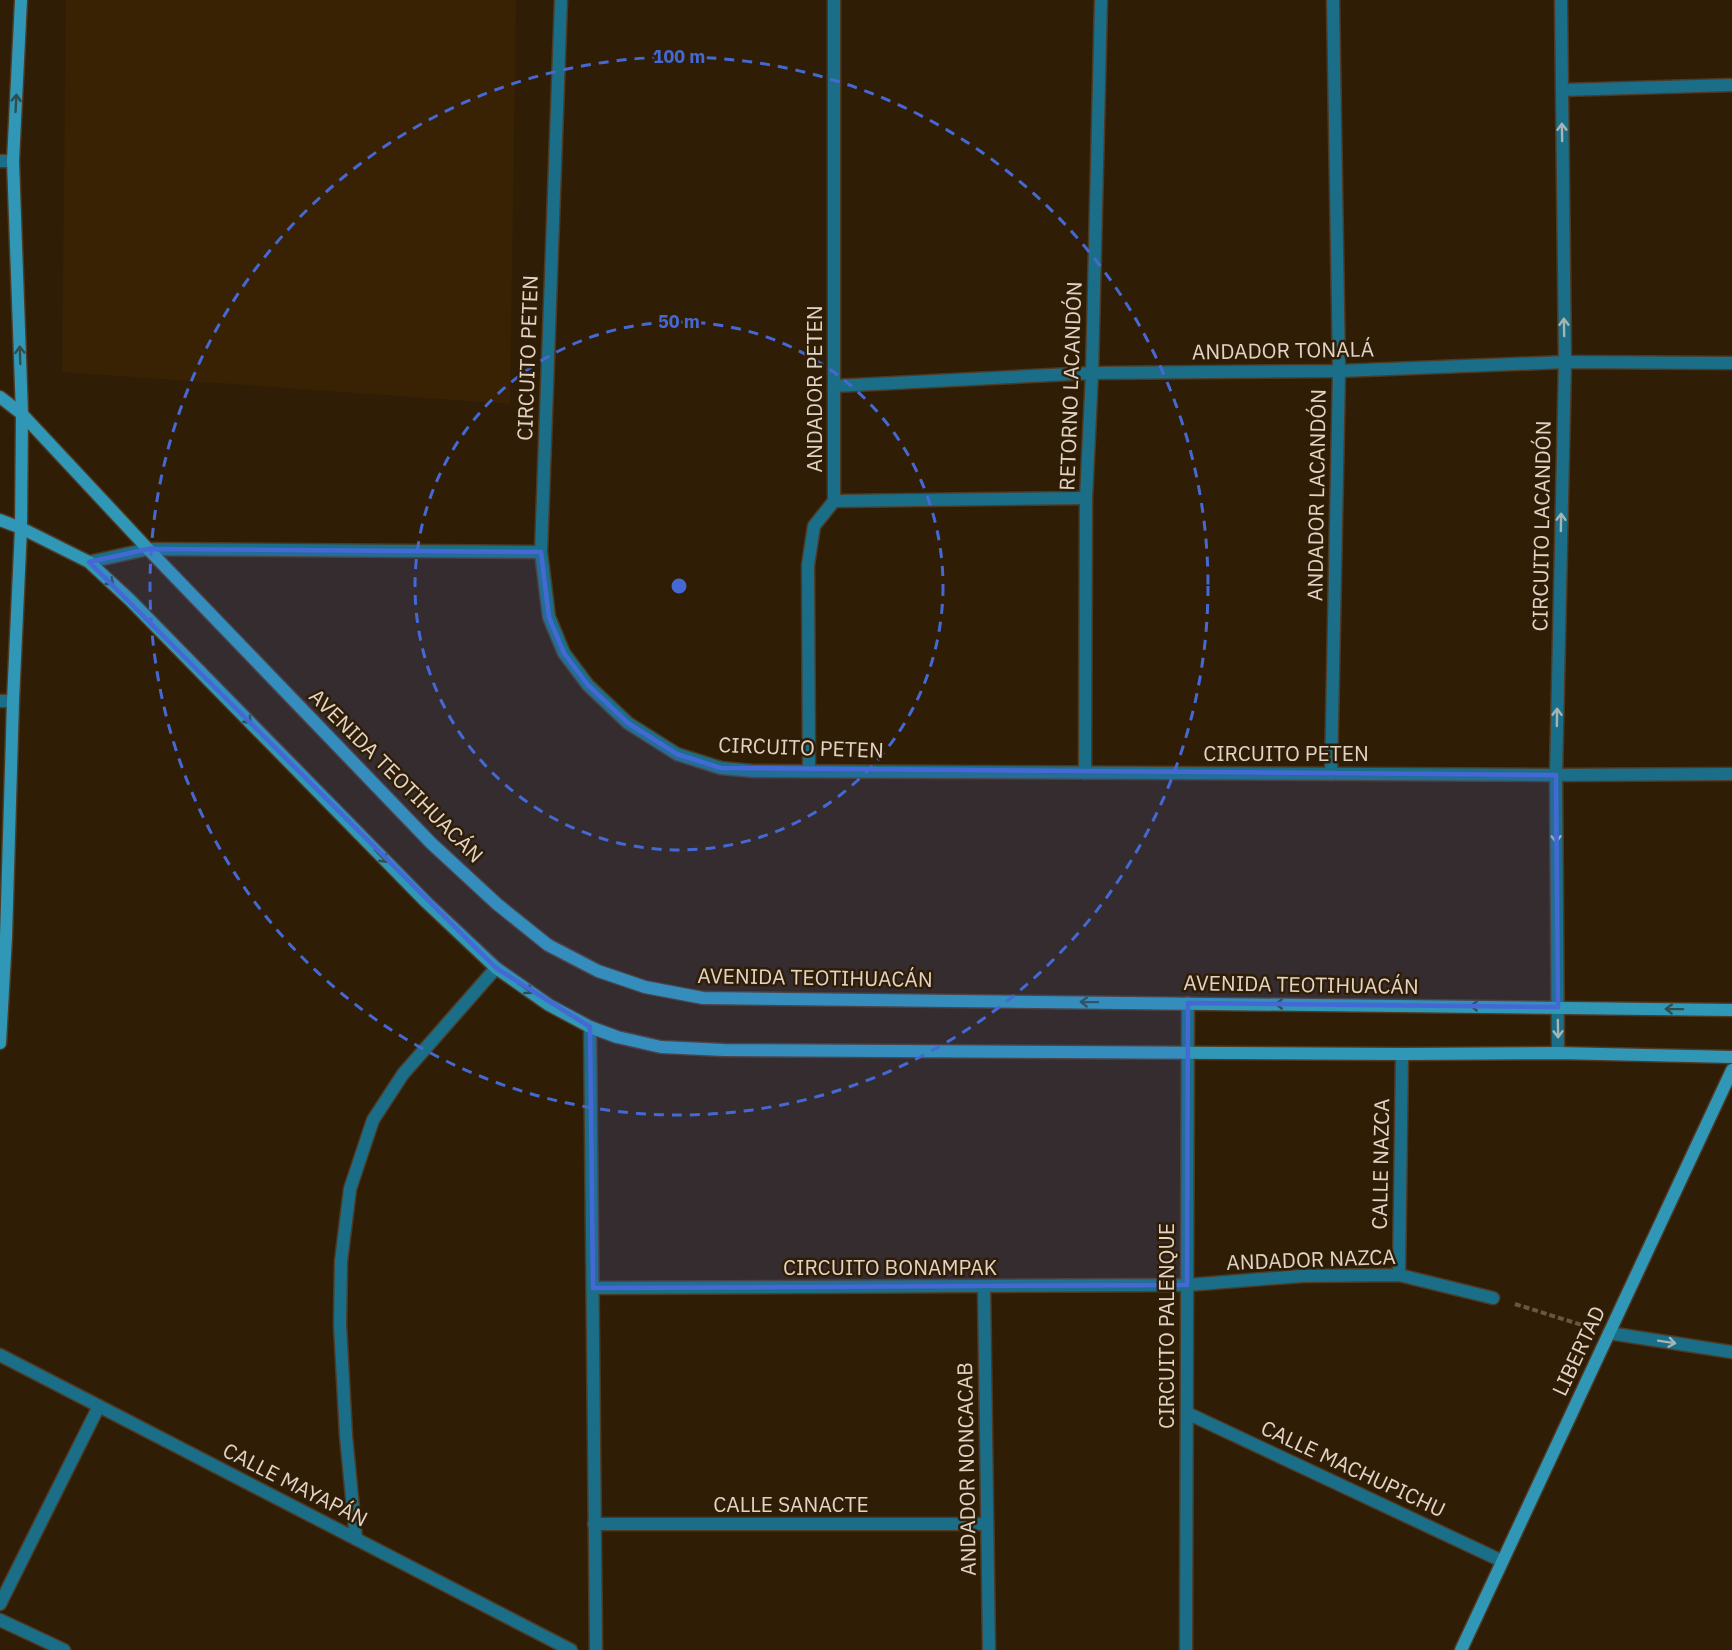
<svg xmlns="http://www.w3.org/2000/svg" width="1732" height="1650" font-family="'IBM Plex Sans',sans-serif">
<rect width="100%" height="100%" fill="#301d06"/>
<path fill="#392103" d="M 66,0 L 516,0 L 510,404 L 62,372 Z"/>
<g fill="none" stroke-linecap="round" stroke-linejoin="round">
<defs>
<path id="lane" d="M 1556,775 L 1732,774"/>
<g id="street">
<path d="M 561,0 L 541,552 L 549,617 L 564,653 L 588,685 L 628,723 L 677,754 L 721,768 L 753,771 L 1556,775"/>
<path d="M 1562,90 L 1732,85"/>
<path d="M 0,161 L 13,161"/>
<path d="M 834,386 L 1092,373 L 1339,371 L 1565,362 L 1732,363"/>
<path d="M 834,501 L 1086,498"/>
<path d="M 89,562 L 148,549 L 541,552"/>
<path d="M 0,701 L 13,701"/>
<path d="M 809,771 L 808,565 L 814,526 L 834,501 L 834,0"/>
<path d="M 1085,773 L 1086,498 L 1092,373 L 1101,0"/>
<path d="M 1331,774 L 1339,371 L 1333,0"/>
<path d="M 590,1027 L 596,1650"/>
<path d="M 1558,1053 L 1556,775 L 1565,362 L 1561,0"/>
<path d="M 1399,1275 L 1402,1054"/>
<path d="M 984,1287 L 989,1650"/>
<path d="M 593,1288 L 1187,1285 L 1302,1276 L 1399,1275 L 1493,1298"/>
<path d="M 1609,1333 L 1732,1352"/>
<path d="M 0,1355 L 571,1650"/>
<path d="M 1187,1413 L 1502,1561"/>
<path d="M 594,1524 L 987,1524"/>
<path d="M 356,1539 L 346,1436 L 340,1325 L 341,1261 L 350,1189 L 373,1120 L 403,1074 L 496,968"/>
<path d="M 0,1604 L 99,1406"/>
<path d="M 0,1620 L 64,1650"/>
<path d="M 1186,1650 L 1188,1003"/>
</g>
<g id="secondary">
<path d="M 0,397 L 22,414 L 148,549 L 431,843 L 497,904 L 548,945 L 598,971 L 645,987 L 703,998 L 1732,1010"/>
<path d="M 0,520 L 21,528 L 89,562 L 130,600 L 426,902 L 496,968 L 549,1005 L 590,1027 L 617,1037 L 661,1047 L 724,1050 L 1402,1054 L 1558,1053 L 1732,1057"/>
<path d="M 0,1043 L 6,937 L 13,701 L 21,528 L 22,414 L 13,161 L 21,0"/>
<path d="M 1461,1650 L 1732,1070"/>
</g>
</defs>
<use href="#lane" stroke="#4c3a25" stroke-width="15"/>
<use href="#street" stroke="#4c3a25" stroke-width="15"/>
<use href="#secondary" stroke="#4c3a25" stroke-width="15"/>
<path stroke="#685743" stroke-width="4" stroke-dasharray="6 3" stroke-linecap="butt" d="M 1515,1304 L 1585,1326"/>
<use href="#lane" stroke="#1b6e87" stroke-width="12"/>
<use href="#street" stroke="#1b6e87" stroke-width="12"/>
<use href="#secondary" stroke="#3097b7" stroke-width="12"/>
</g>
<defs><path id="oneway-shaft" d="M-6 0H5M1.5-3L5.5 0L1.5 3" fill="none" stroke-width="1.6" stroke-linecap="round" stroke-linejoin="round" transform="scale(1.5)"/></defs>
<g stroke="#304e4d">
<use href="#oneway-shaft" transform="translate(16 103) rotate(-87)"/>
<use href="#oneway-shaft" transform="translate(20 355) rotate(-92)"/>
<use href="#oneway-shaft" transform="translate(107 579) rotate(42)"/>
<use href="#oneway-shaft" transform="translate(245 717) rotate(46)"/>
<use href="#oneway-shaft" transform="translate(381 856) rotate(46)"/>
<use href="#oneway-shaft" transform="translate(525 988) rotate(35)"/>
<use href="#oneway-shaft" transform="translate(1089 1002) rotate(-179)"/>
<use href="#oneway-shaft" transform="translate(1284 1004) rotate(-179)"/>
<use href="#oneway-shaft" transform="translate(1479 1006) rotate(-179)"/>
<use href="#oneway-shaft" transform="translate(1674 1009) rotate(-179)"/>
</g>
<g stroke="#a6b5b4">
<use href="#oneway-shaft" transform="translate(1562 132) rotate(-91)"/>
<use href="#oneway-shaft" transform="translate(1564 327) rotate(-91)"/>
<use href="#oneway-shaft" transform="translate(1561 522) rotate(-89)"/>
<use href="#oneway-shaft" transform="translate(1557 717) rotate(-89)"/>
<use href="#oneway-shaft" transform="translate(1556 834) rotate(89)"/>
<use href="#oneway-shaft" transform="translate(1558 1029) rotate(89)"/>
<use href="#oneway-shaft" transform="translate(1667 1342) rotate(9)"/>
</g>
<path fill="#4469d5" fill-opacity="0.2" stroke="#4469d5" stroke-width="4.5" stroke-linejoin="round" d="M 148,549 L 541,552 L 549,617 L 564,653 L 588,685 L 628,723 L 677,754 L 721,768 L 1556,775 L 1558,1007 L 1188,1003 L 1187,1285 L 593,1288 L 590,1027 L 496,968 L 89,562 Z"/>
<g fill="none" stroke="#4469d5" stroke-width="3" stroke-dasharray="10 8">
<circle cx="679" cy="586" r="264"/>
<circle cx="679" cy="586" r="529"/>
</g>
<g text-anchor="middle" stroke-width="5" stroke-linejoin="round" paint-order="stroke">
<g font-size="21" fill="#e1d4c7" stroke="#301d06">
<text transform="translate(1283 351) rotate(-1)" y="7">ANDADOR TONALÁ</text>
<text transform="translate(528 358) rotate(-88)" y="7">CIRCUITO PETEN</text>
<text transform="translate(1071 386) rotate(-88)" y="7">RETORNO LACANDÓN</text>
<text transform="translate(815 389) rotate(-90)" y="7">ANDADOR PETEN</text>
<text transform="translate(1317 495) rotate(-89)" y="7">ANDADOR LACANDÓN</text>
<text transform="translate(1542 526) rotate(-89)" y="7">CIRCUITO LACANDÓN</text>
<text transform="translate(801 748) rotate(2)" y="7">CIRCUITO PETEN</text>
<text x="1286" y="761">CIRCUITO PETEN</text>
<text transform="translate(396 776) rotate(45)" y="7">AVENIDA TEOTIHUACÁN</text>
<text transform="translate(815 978) rotate(1)" y="7">AVENIDA TEOTIHUACÁN</text>
<text transform="translate(1301 985) rotate(1)" y="7">AVENIDA TEOTIHUACÁN</text>
<text transform="translate(1381 1164) rotate(-89)" y="7">CALLE NAZCA</text>
<text transform="translate(1311 1260) rotate(-2)" y="7">ANDADOR NAZCA</text>
<text x="890" y="1275">CIRCUITO BONAMPAK</text>
<text transform="translate(1167 1326) rotate(-90)" y="7">CIRCUITO PALENQUE</text>
<text transform="translate(1579 1351) rotate(-65)" y="7">LIBERTAD</text>
<text transform="translate(967 1469) rotate(-91)" y="7">ANDADOR NONCACAB</text>
<text transform="translate(1353 1469) rotate(25)" y="7">CALLE MACHUPICHU</text>
<text transform="translate(295 1485) rotate(27)" y="7">CALLE MAYAPÁN</text>
<text x="791" y="1512">CALLE SANACTE</text>
</g>
</g>
<circle cx="679" cy="586" r="9" fill="#4469d5" stroke="#301d06" stroke-width="3"/>
<g font-size="18" text-anchor="middle" font-weight="bold" fill="#4469d5" stroke="#301d06" stroke-width="5" stroke-linejoin="round" paint-order="stroke">
<text x="679" y="63">100 m</text>
<text x="679" y="328">50 m</text>
</g>
</svg>
